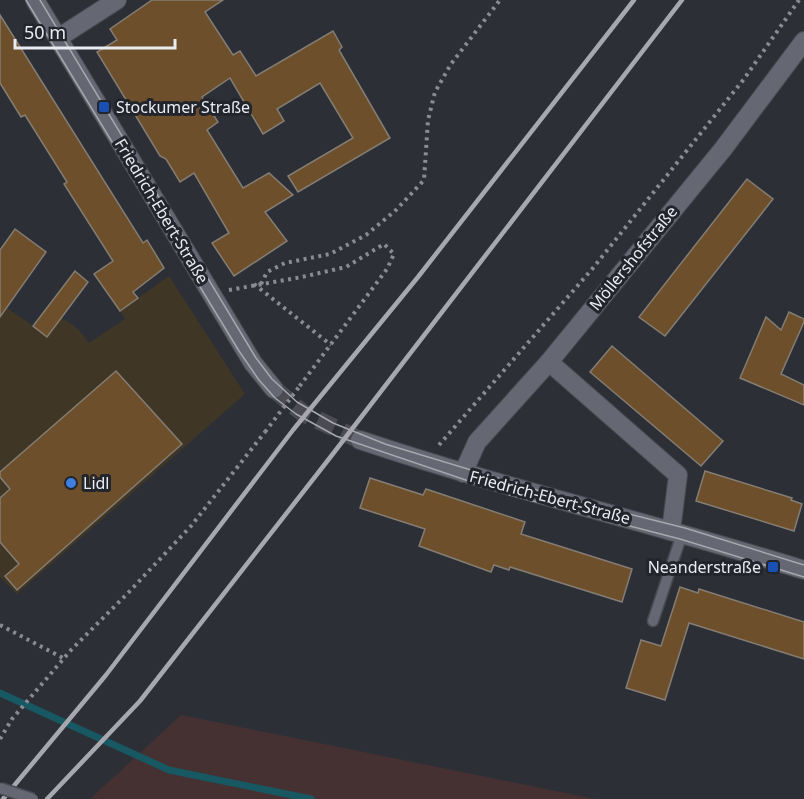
<svg xmlns="http://www.w3.org/2000/svg" width="804" height="799" font-family="'Noto Sans',sans-serif">
<rect width="100%" height="100%" fill="#2d2f37"/>
<path fill="#3f3625" d="M 169,276 L 245,394 L 17,594 L 0,577 L 0,303 L 33,326 L 61,317 L 78,329 L 89,343 L 125,319 L 120,311 Z"/>
<path fill="#453131" d="M 181,715 L 595,799 L 90,799 Z"/>
<g fill="none" stroke-linecap="round" stroke-linejoin="round">
<path stroke="#175862" stroke-width="7" d="M 0,693 L 169,770 L 311,799"/>
</g>
<g fill="#6d502b" stroke="#847d74" stroke-width="1.5">
<path d="M 152,0 L 223,0 L 205,12 L 233,55 L 240,51 L 256,76 L 333,31 L 342,47 L 339,50 L 390,138 L 298,192 L 288,176 L 353,138 L 320,83 L 277,109 L 284,121 L 263,134 L 230,78 L 202,97 L 218,122 L 207,130 L 243,188 L 269,173 L 293,195 L 265,212 L 287,241 L 234,276 L 212,243 L 229,233 L 194,173 L 180,182 L 166,159 L 160,156 L 97,52 L 117,40 L 110,29 Z"/>
<path d="M 0,15 L 143,243 L 147,240 L 164,268 L 133,292 L 138,298 L 120,311 L 94,274 L 113,261 L 64,184 L 67,182 L 25,115 L 21,117 L 0,83 Z"/>
<path d="M 747,179 L 773,199 L 665,336 L 639,317 Z"/>
<path d="M 15,229 L 46,252 L 0,317 L 0,250 Z"/>
<path d="M 75,271 L 88,282 L 47,337 L 33,326 Z"/>
<path d="M 789,312 L 804,319 L 804,322 L 781,374 L 804,385 L 804,405 L 740,378 L 766,317 L 781,330 Z"/>
<path d="M 612,346 L 723,441 L 701,466 L 590,372 Z"/>
<path d="M 116,371 L 182,444 L 17,590 L 5,576 L 19,564 L 0,542 L 0,498 L 10,489 L 0,477 L 0,472 Z"/>
<path d="M 705,471 L 792,498 L 791,500 L 802,504 L 794,531 L 696,501 Z"/>
<path d="M 370,478 L 423,495 L 426,489 L 525,522 L 521,534 L 632,569 L 622,602 L 510,567 L 509,570 L 494,565 L 491,572 L 419,546 L 425,529 L 360,508 Z"/>
<path d="M 680,587 L 698,593 L 699,589 L 804,622 L 804,659 L 689,623 L 665,700 L 626,688 L 641,640 L 661,646 Z"/>
</g>
<g fill="none" stroke-linecap="round" stroke-linejoin="round">
<path stroke="#4a4b53" stroke-width="18" stroke-dasharray="18 9" stroke-linecap="butt" d="M 274,389 L 303,413 L 360,440"/>
<defs>
<path id="lane" d="M 653,621 L 682,534"/>
<g id="street">
<path d="M 58,38 L 117,0"/>
<path d="M 549,362 L 678,475 L 671,531"/>
<path d="M 463,473 L 477,442 L 549,362 L 723,149 L 804,41"/>
</g>
<g id="secondary">
<path d="M 35,0 L 253,363 L 274,389"/>
<path d="M 360,440 C 506,489 657,524 804,570"/>
</g>
</defs>
<use href="#lane" stroke="#484a52" stroke-width="13"/>
<use href="#street" stroke="#484a52" stroke-width="20"/>
<use href="#secondary" stroke="#484a52" stroke-width="20"/>
<g stroke="#8b8c93" stroke-width="4" stroke-dasharray="3 4.5" stroke-linecap="butt">
<path d="M 254,284 L 331,345"/>
<path d="M 261,284 L 267,272 L 285,263 L 330,254 L 366,235 L 396,210 L 424,180 L 428,120 L 435,92 L 451,64 L 500,0"/>
<path d="M 229,290 L 302,277 L 346,267 L 384,244 L 394,254 L 387,269 L 299,387"/>
<path d="M 439,445 L 593,268 L 744,79 L 799,0"/>
<path d="M 0,625 L 63,658"/>
<path d="M 0,739 L 12,719 L 71,650 L 128,593 L 191,526 L 265,432"/>
</g>
<use href="#lane" stroke="#656872" stroke-width="10"/>
<use href="#street" stroke="#656872" stroke-width="18"/>
<use href="#secondary" stroke="#656872" stroke-width="18"/>
<g stroke="#a6a8ae" stroke-width="1.5">
<path d="M 26,0 L 239,351 L 259,380 L 275,398 L 296,414 L 336,436 L 510,495 L 680,539 L 804,577"/>
<path d="M 40,0 L 256,358 L 272,379 L 297,402 L 333,423 L 385,444 L 557,496 L 685,528 L 804,565"/>
</g>
<g stroke="#a6a8ae" stroke-width="4.5">
<path d="M 3,799 L 106,675 L 293,430 L 418,277 L 634,0"/>
<path d="M 47,799 L 140,701 L 332,455 L 682,0"/>
</g>
<defs>
<path id="lane-bridge" d="M 0,788 L 33,799"/>
</defs>
<use href="#lane-bridge" stroke="#484a52" stroke-width="13" stroke-linecap="butt"/>
<path stroke="#8b8c93" stroke-width="4" stroke-dasharray="3 4.5" stroke-linecap="butt" d="M 265,432 L 299,387"/>
<use href="#lane-bridge" stroke="#656872" stroke-width="10"/>
</g>
<g fill="#1a4fb4" stroke="#23252d" stroke-width="2">
<rect x="98" y="101" width="12" height="12" rx="3"/>
<rect x="767" y="561" width="12" height="12" rx="3"/>
</g>
<circle fill="#3f7fe0" stroke="#23252d" stroke-width="2" cx="71" cy="483" r="6"/>
<g text-anchor="middle" stroke-width="6" stroke-linejoin="round" paint-order="stroke">
<g font-size="16" fill="#ebecf2" stroke="#23252d" text-anchor="start">
<text x="116" y="113">Stockumer Straße</text>
<text x="83" y="489">Lidl</text>
<text x="761" y="573" text-anchor="end">Neanderstraße</text>
</g>
<g font-size="16" fill="#ebecf2" stroke="#23252d">
<text transform="translate(162 211) rotate(59)" y="6">Friedrich-Ebert-Straße</text>
<text transform="translate(633 258) rotate(-51)" y="6">Möllershofstraße</text>
<text transform="translate(550 497) rotate(15)" y="6">Friedrich-Ebert-Straße</text>
</g>
</g>
<path d="M15 39v9h160v-9" fill="none" stroke="#ebecf2" stroke-width="3"/>
<text x="24" y="39" font-size="18" fill="#ebecf2" stroke="#23252d" stroke-width="4.5" paint-order="stroke">50 m</text>
</svg>
